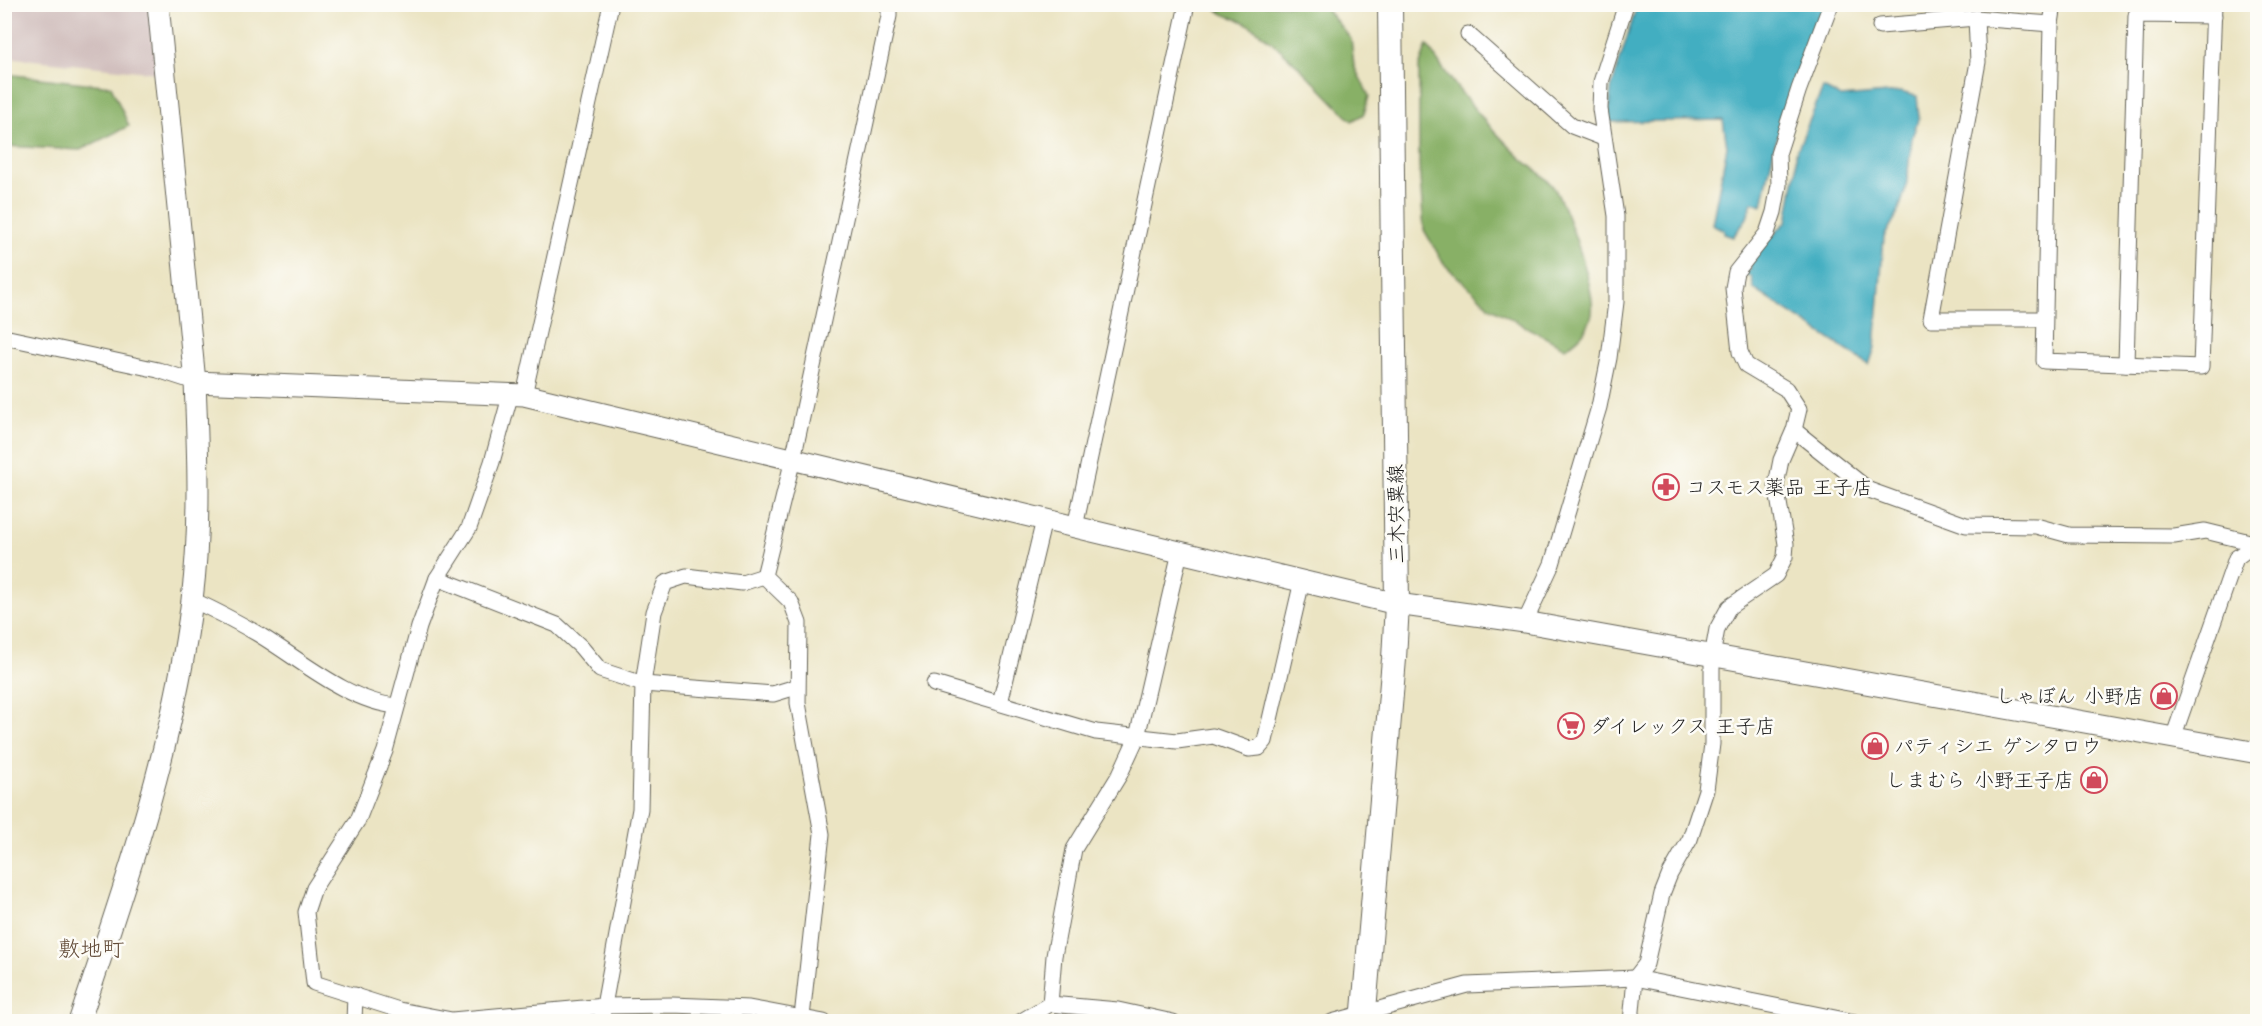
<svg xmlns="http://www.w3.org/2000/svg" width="2262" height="1026" font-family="'Architects Daughter','Klee One',sans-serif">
<rect width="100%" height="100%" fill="#fdfcf7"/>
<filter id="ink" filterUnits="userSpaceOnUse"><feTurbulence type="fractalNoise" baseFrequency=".0167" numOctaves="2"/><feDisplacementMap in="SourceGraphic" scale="12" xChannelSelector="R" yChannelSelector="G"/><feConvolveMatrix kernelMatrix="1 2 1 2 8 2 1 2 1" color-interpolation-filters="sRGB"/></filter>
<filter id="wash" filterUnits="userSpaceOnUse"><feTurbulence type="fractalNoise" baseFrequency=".008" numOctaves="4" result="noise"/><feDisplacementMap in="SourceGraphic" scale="24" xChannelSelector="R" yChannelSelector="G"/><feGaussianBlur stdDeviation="1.35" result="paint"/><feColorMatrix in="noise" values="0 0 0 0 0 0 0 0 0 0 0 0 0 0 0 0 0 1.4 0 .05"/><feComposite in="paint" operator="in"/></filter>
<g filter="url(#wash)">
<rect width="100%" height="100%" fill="#ebe4c3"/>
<path fill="#d1bfbe" d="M 5,5 L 150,5 L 157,73 L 5,57 Z"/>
<g fill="#88b066" stroke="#526641" stroke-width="1.5">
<path d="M 1213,5 L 1323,5 L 1351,39 L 1354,66 L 1369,96 L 1364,114 L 1352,121 C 1322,91 1283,47 1249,25 C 1236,16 1222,18 1213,5 Z"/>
<path d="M 1427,45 C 1452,84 1483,121 1517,154 C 1528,165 1545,175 1554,188 C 1567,209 1599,296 1591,318 C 1586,333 1577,340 1565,348 L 1491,308 L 1444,264 L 1424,230 L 1419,166 L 1419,67 Z"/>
<path d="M 5,74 L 111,86 L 129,126 L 80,150 L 5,146 Z"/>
</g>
<g fill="#42aec1" stroke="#2f656e" stroke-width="1.5">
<path d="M 1637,5 L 1829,5 L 1775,144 L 1762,205 L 1752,202 L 1747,218 L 1733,237 L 1724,234 L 1724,230 L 1712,224 L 1727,147 L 1723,120 L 1608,122 L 1611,89 Z"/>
<path d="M 1823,88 L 1841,97 L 1900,92 L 1917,96 L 1919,117 L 1912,138 L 1906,188 L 1898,213 L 1884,237 L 1875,347 L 1869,365 L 1754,289 L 1751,276 L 1742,276 L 1751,269 L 1749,261 L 1787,221 L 1796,171 L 1796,153 Z"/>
</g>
</g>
<g filter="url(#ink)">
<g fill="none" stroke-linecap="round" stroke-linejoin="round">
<defs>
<g id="street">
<path d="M 2054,4 L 2051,24 L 2044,361 L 2201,367 L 2214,4"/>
<path d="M 1976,18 L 1978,62 L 1931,319 L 2044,319"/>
<path d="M 1880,26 L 1976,18 L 2051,24"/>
<path d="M 1468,34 L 1572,126 L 1603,138"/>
<path d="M 4,337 L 158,370 L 195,382"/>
<path d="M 2126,364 L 2136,15 L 2214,16"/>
<path d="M 511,393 L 492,462 L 469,528 L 437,578 L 419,627 L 385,751 L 358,820 L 314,888 L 306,912 L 314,983 L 399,1010 L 452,1020 L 605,1006 L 672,1005 L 749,1008 L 824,1022"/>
<path d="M 524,395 L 611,4"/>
<path d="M 1794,430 L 1869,490 L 1966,525 L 2036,526 L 2069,535 L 2174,536 L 2205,531 L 2254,543"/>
<path d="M 1075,527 L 1187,4"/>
<path d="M 437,578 L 557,625 L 581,647 L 600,670 L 643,684 L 773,694 L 796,687"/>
<path d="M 192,600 C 215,610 237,622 258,634 C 300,659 348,702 397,706"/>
<path d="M 1525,622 L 1552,564 L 1599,407 L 1609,358 L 1616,302 L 1616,216 L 1600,109 L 1601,82 L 1626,4"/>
<path d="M 934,684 L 1096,732 L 1177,741 L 1213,736 L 1249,749 L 1259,748 L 1265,741 L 1302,581"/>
<path d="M 1000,703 L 1044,520"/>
<path d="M 2173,738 L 2236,558 L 2258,542"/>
<path d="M 1050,1004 L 1054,956 L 1074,849 L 1120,774 L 1137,737 L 1180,552"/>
<path d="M 802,1017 L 822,834 L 798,703 L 799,623 L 791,602 L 764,576 L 793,459 L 889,16 L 889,4"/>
<path d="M 354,1022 L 355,995"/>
<path d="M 601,1022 L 640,809 L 643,684 L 654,612 L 665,583 L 686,576 L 742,583 L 764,576"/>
<path d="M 1020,1022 L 1050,1004 L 1118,1010 L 1173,1022"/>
<path d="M 1332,1022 L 1467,985 L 1635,978 L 1855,1022"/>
<path d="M 1631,1022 L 1635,978 L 1646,964 L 1662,894 L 1670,874 L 1690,839 L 1706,790 L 1712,744 L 1712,657 L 1717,629 L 1729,607 L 1776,575 L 1785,557 L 1786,544 L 1776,485 L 1781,460 L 1794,430 L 1799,409 L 1786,389 L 1746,365 L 1740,352 L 1733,288 L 1736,272 L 1767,233 L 1774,212 L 1779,185 L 1778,154 L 1799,89 L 1831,4"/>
</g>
<g id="secondary">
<path d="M 195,382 L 524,395 L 1397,604 L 1525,622 L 2258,753"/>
<path d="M 79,1022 C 126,884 174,745 192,600 C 201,528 198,454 195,382 L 158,4"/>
</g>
<path id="primary" d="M 1363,1022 L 1394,659 L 1397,604 L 1390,4"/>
</defs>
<use href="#street" stroke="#646256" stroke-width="17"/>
<use href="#secondary" stroke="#646256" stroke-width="23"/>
<use href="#primary" stroke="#646256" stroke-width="26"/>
<use href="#street" stroke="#fff" stroke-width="15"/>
<use href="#secondary" stroke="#fff" stroke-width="21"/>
<use href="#primary" stroke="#fff" stroke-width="24"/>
</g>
</g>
<defs>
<symbol id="pharmacy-ring" viewBox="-11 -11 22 22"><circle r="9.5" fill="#fdfcf7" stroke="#d1495b" stroke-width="1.5"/><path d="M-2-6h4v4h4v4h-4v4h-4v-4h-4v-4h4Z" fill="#d1495b"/></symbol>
<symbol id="shop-ring" viewBox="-11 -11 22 22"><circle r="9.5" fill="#fdfcf7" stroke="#d1495b" stroke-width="1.5"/><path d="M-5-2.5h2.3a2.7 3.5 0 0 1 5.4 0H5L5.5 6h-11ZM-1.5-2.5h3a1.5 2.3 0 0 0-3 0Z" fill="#d1495b"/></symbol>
<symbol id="supermarket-ring" viewBox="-11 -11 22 22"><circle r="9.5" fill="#fdfcf7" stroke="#d1495b" stroke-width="1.5"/><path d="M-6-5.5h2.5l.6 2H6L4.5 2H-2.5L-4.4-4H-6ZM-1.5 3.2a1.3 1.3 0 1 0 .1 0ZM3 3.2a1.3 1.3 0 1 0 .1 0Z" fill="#d1495b"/></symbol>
</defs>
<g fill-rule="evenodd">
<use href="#pharmacy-ring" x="1651" y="472" width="30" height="30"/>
<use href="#shop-ring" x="2149" y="681" width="30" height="30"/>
<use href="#supermarket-ring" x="1556" y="711" width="30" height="30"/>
<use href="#shop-ring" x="1860" y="731" width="30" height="30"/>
<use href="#shop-ring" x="2079" y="765" width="30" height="30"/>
</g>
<g text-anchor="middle" stroke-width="5" stroke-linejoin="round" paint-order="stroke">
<g font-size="20" fill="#1c1c1c" stroke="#fdfcf7" text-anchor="start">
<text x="1686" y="494">コスモス薬品 王子店</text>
<text x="2144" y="703" text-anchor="end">しゃぼん 小野店</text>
<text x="1590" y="733">ダイレックス 王子店</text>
<text x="1894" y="753">パティシエ ゲンタロウ</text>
<text x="2074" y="787" text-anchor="end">しまむら 小野王子店</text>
</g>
<g font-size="20" fill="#1c1c1c" stroke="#fdfcf7">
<text transform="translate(1396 514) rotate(-91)" y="7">三木宍粟線</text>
</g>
<g font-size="22" fill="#614a37" stroke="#fdfcf7">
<text x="91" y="956">敷地町</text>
</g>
</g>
<rect width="2262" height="1026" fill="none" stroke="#fdfcf7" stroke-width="24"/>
</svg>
